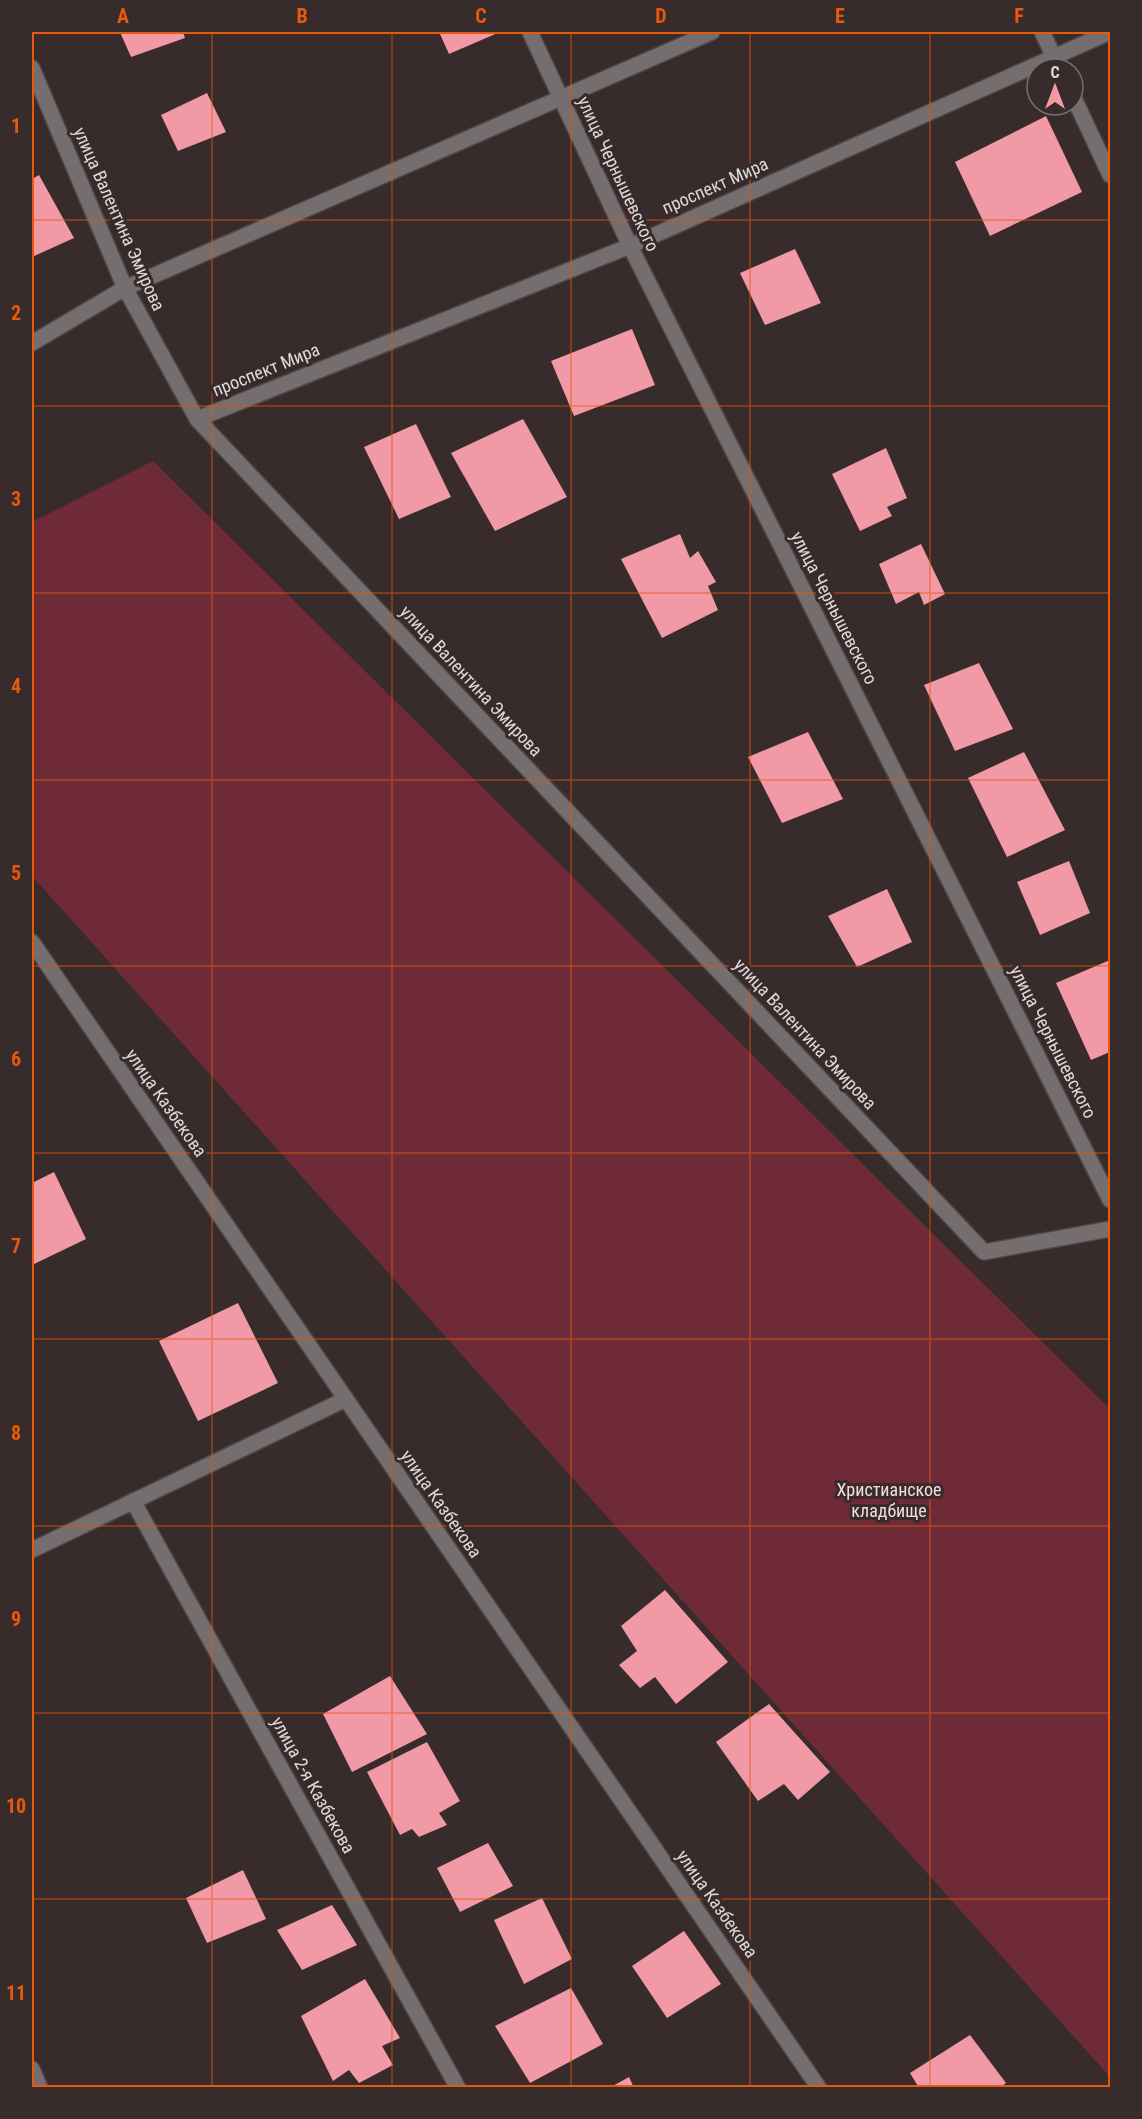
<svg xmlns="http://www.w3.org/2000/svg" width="1142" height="2119" font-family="'Roboto Condensed',sans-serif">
<rect width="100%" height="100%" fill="#372b2c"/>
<path fill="#6e2b37" d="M 153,461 L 1110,1409 L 1110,2077 L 32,876 L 32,522 Z"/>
<g fill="#f199a4">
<path d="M 120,32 L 183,32 L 185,38 L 131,57 Z"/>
<path d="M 439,32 L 500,32 L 449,54 Z"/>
<path d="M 207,93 L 226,132 L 178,151 L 161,115 Z"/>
<path d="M 1046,116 L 1082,192 L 990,236 L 955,162 Z"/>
<path d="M 39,175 L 74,238 L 32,257 L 32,179 Z"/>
<path d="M 795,249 L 821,303 L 765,325 L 740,273 Z"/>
<path d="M 632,329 L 655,385 L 574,416 L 551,361 Z"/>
<path d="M 523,419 L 567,497 L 495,531 L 451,453 Z"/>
<path d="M 416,424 L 451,497 L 399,519 L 364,447 Z"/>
<path d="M 886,448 L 907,498 L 887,507 L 892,516 L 860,531 L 832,474 Z"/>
<path d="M 680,534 L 690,558 L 698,551 L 716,582 L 708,586 L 718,610 L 662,638 L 621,559 Z"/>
<path d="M 921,544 L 945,594 L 924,605 L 919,592 L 896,604 L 879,564 Z"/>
<path d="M 979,663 L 1013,729 L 955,751 L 924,685 Z"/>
<path d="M 808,732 L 843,799 L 782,823 L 748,757 Z"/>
<path d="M 1024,752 L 1065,830 L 1007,857 L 968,778 Z"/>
<path d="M 1069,861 L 1090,913 L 1040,935 L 1017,882 Z"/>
<path d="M 887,889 L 912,942 L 857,967 L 828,916 Z"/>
<path d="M 1110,960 L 1110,1052 L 1091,1060 L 1056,983 Z"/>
<path d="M 54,1172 L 86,1239 L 32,1265 L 32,1183 Z"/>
<path d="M 238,1303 L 278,1383 L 198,1421 L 159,1341 Z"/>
<path d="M 665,1590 L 728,1662 L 676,1704 L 655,1677 L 640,1688 L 619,1665 L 637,1651 L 621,1626 Z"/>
<path d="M 390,1676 L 427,1734 L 352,1772 L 323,1714 Z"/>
<path d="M 769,1704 L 830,1772 L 798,1800 L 784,1784 L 758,1801 L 716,1742 Z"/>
<path d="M 427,1742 L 460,1801 L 439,1813 L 447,1825 L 419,1837 L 412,1829 L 400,1835 L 367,1772 Z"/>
<path d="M 488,1843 L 513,1886 L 460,1912 L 437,1868 Z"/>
<path d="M 243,1870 L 266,1919 L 207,1943 L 186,1898 Z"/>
<path d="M 542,1898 L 572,1959 L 524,1984 L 494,1920 Z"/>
<path d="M 332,1905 L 357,1945 L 302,1970 L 277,1930 Z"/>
<path d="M 684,1931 L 721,1984 L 667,2018 L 632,1966 Z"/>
<path d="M 365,1979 L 400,2038 L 382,2046 L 393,2065 L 359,2083 L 349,2070 L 333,2081 L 301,2016 Z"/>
<path d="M 571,1988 L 603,2044 L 530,2083 L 495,2026 Z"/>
<path d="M 970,2035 L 1006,2083 L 999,2088 L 919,2088 L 910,2073 Z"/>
<path d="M 629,2077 L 634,2088 L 609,2088 Z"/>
</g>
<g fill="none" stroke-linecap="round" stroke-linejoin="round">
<defs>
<g id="minor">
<path d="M 530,32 L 630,246 L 1110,1200"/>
<path d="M 1042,32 L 1060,69"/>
<path d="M 32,68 L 125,288 L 197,419 L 984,1252 L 1110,1229"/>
<path d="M 1073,96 L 1110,175"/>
<path d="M 32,343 L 125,288 L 712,32"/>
<path d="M 197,419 L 630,246 L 1110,32"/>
<path d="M 32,942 L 819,2088"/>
<path d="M 133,1501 L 458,2088"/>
<path d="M 32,1550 L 346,1399"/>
<path d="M 32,2069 L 40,2088"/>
</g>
</defs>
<use href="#minor" stroke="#524748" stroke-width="18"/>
<use href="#minor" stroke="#746e6e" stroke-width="15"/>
</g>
<path fill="none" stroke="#e8590c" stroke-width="1.5" stroke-opacity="0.55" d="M 212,32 L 212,2088M 392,32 L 392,2088M 571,32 L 571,2088M 750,32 L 750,2088M 930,32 L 930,2088M 32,220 L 1110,220M 32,406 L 1110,406M 32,593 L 1110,593M 32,780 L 1110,780M 32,966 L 1110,966M 32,1153 L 1110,1153M 32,1339 L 1110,1339M 32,1526 L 1110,1526M 32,1713 L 1110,1713M 32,1899 L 1110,1899"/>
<g text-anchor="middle" stroke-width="6" stroke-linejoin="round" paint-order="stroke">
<g font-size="18" fill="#e1d8d9" stroke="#372b2c">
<text transform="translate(618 174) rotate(65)" y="6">улица Чернышевского</text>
<text transform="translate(715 186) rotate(-24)" y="6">проспект Мира</text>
<text transform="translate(119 219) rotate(66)" y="6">улица Валентина Эмирова</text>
<text transform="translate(266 370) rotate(-22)" y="6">проспект Мира</text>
<text transform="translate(834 608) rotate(63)" y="6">улица Чернышевского</text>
<text transform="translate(471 681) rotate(47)" y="6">улица Валентина Эмирова</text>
<text transform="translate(805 1034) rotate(47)" y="6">улица Валентина Эмирова</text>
<text transform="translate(1053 1042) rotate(63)" y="6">улица Чернышевского</text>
<text transform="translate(166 1103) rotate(55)" y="6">улица Казбекова</text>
<text transform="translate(441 1504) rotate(55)" y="6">улица Казбекова</text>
<text transform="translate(313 1785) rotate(61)" y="6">улица 2-я Казбекова</text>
<text transform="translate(717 1904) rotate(55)" y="6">улица Казбекова</text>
</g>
<g font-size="18" fill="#f4dcde" stroke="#372b2c">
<text x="889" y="1496">Христианское<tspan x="889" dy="21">кладбище</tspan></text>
</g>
</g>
<rect width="1142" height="2119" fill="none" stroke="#372b2c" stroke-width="66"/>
<g transform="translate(1055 87)"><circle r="28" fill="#372b2c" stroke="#7b7071" stroke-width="1.5"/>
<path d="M0-4.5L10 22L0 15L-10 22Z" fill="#f49aa5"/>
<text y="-9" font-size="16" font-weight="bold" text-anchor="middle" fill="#e1d8d9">С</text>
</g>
<rect x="33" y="33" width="1076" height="2053" fill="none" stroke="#e8590c" stroke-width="2"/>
<g font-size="20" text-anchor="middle" font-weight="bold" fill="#e8590c">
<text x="123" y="23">A</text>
<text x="302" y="23">B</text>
<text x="481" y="23">C</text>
<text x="661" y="23">D</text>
<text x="840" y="23">E</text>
<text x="1019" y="23">F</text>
<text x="16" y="133">1</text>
<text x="16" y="320">2</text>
<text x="16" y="506">3</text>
<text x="16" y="693">4</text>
<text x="16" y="880">5</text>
<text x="16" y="1066">6</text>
<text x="16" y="1253">7</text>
<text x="16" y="1440">8</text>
<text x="16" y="1626">9</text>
<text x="16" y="1813">10</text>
<text x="16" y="2000">11</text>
</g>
</svg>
